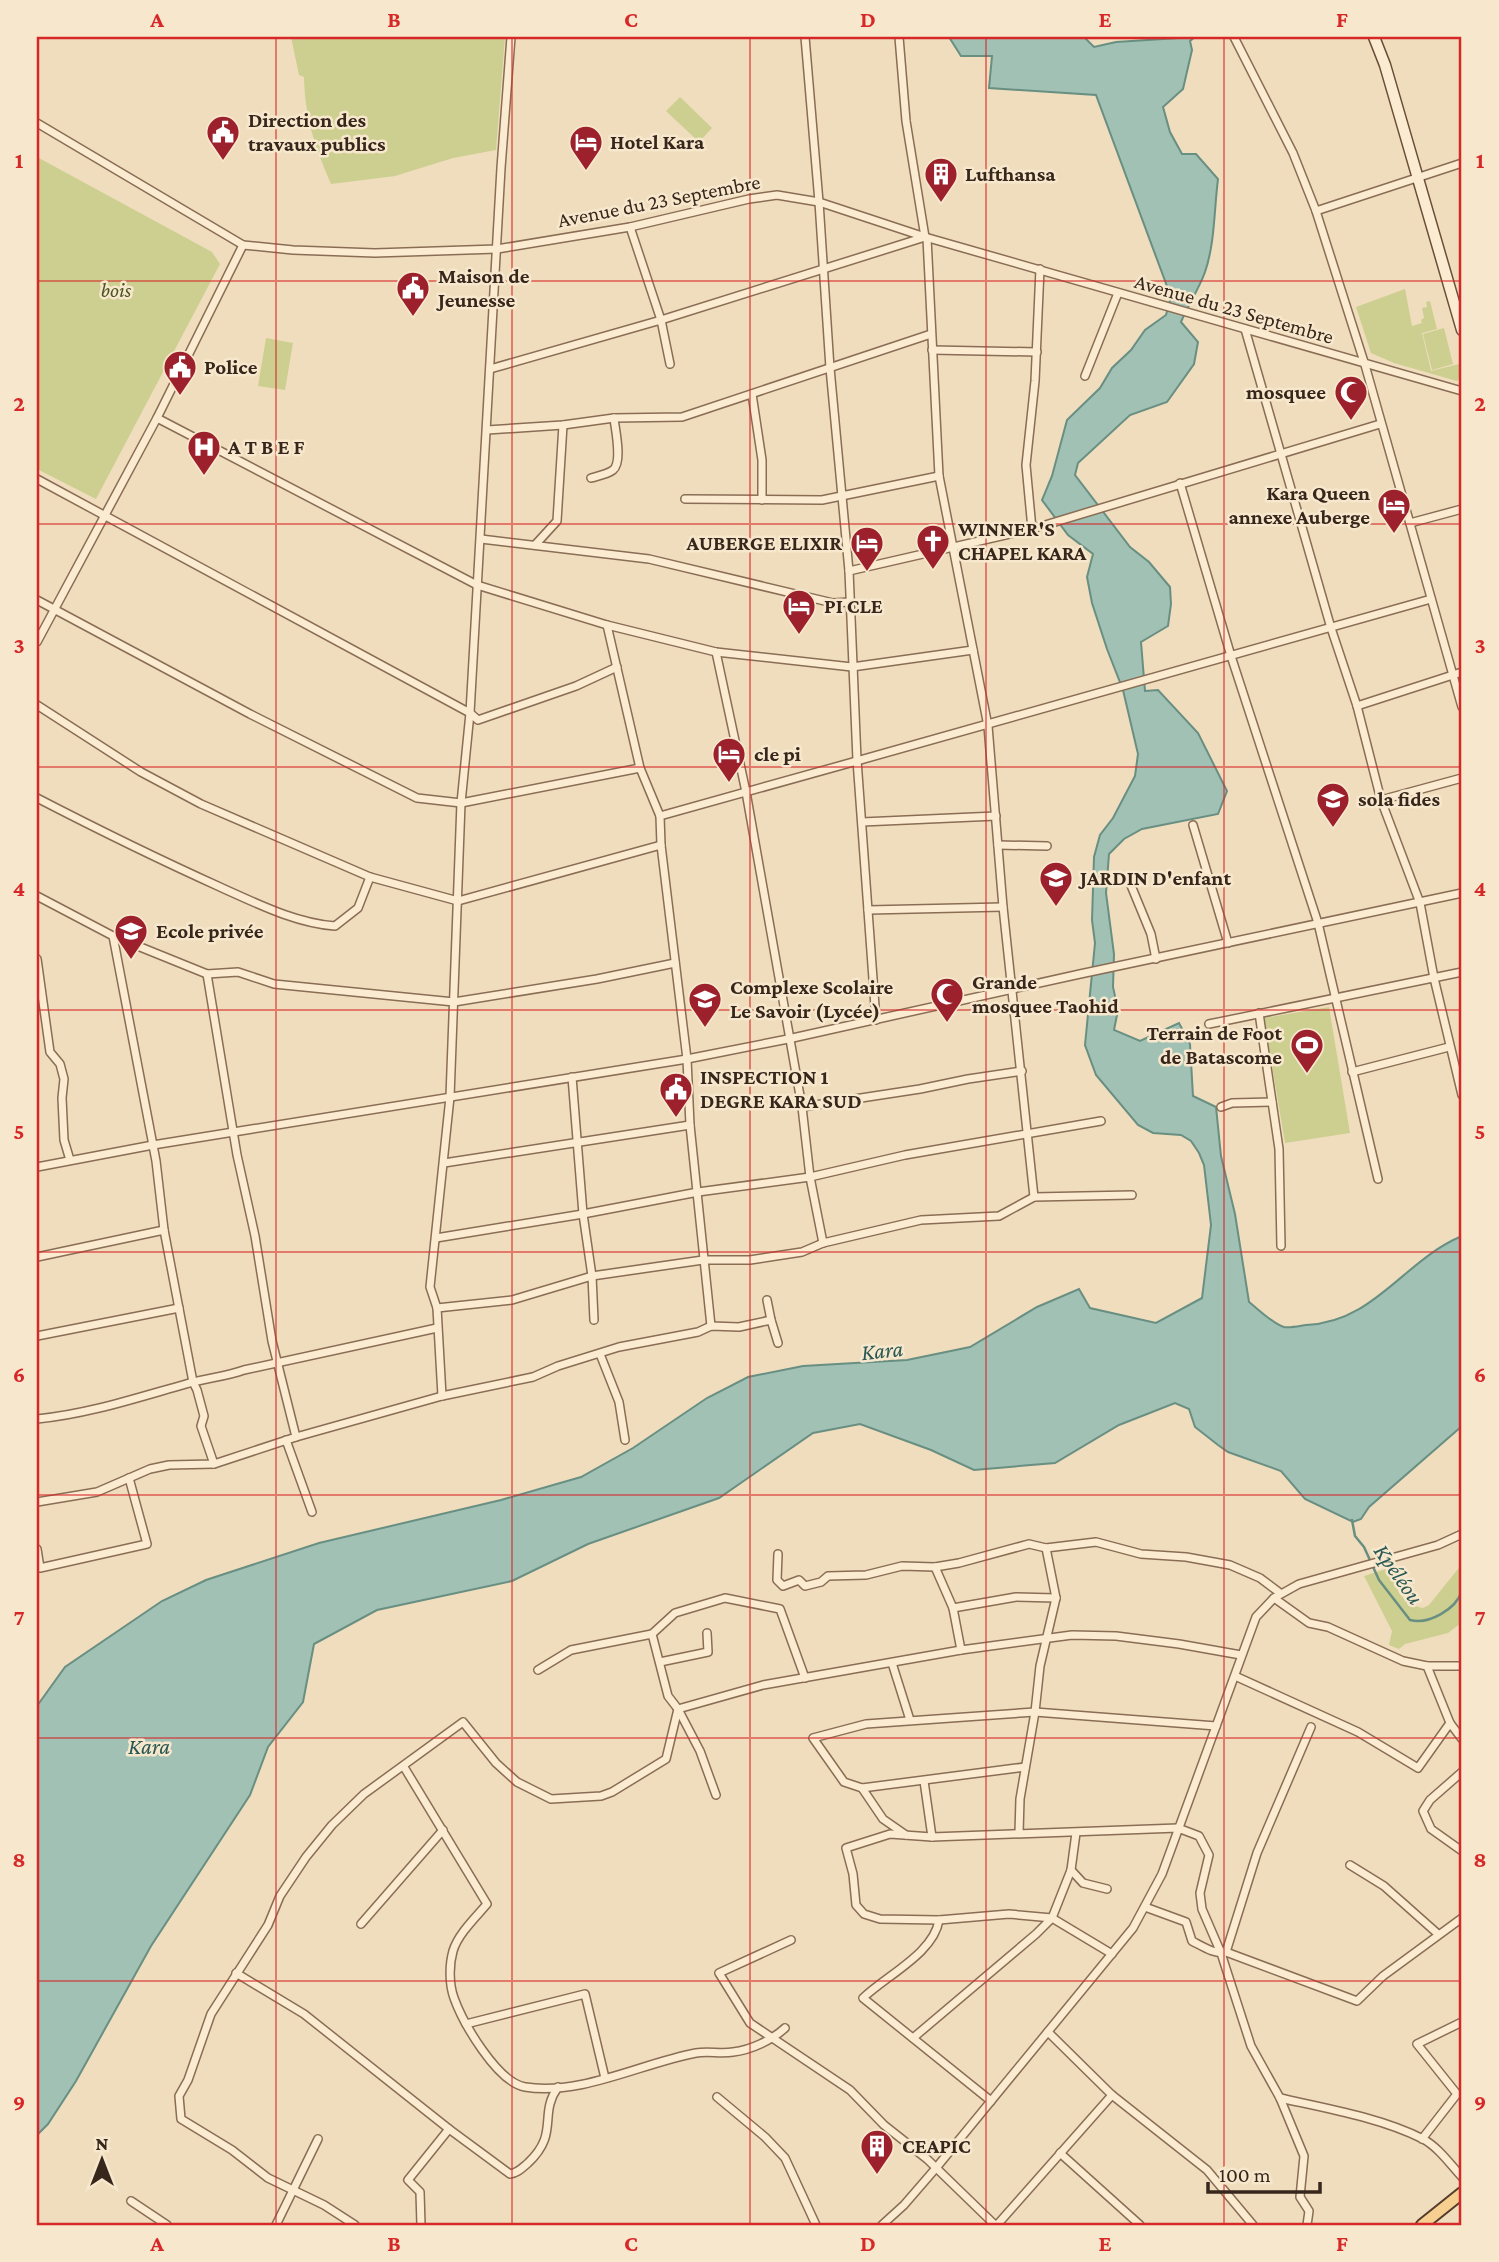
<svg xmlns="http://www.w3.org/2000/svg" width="1499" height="2262" font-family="'Crimson Pro',serif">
<rect width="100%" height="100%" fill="#f0ddbd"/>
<g fill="#cccf90">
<path d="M 291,37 L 505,37 L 496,150 L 453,158 L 395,176 L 331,184 C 315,146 305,119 304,77 L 299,75 Z"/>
<path d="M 680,97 L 712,128 L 699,142 L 666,111 Z"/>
<path d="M 37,157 L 212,252 L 220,264 L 96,499 L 37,469 Z"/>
<path d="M 1405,289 L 1412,326 L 1422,323 L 1421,320 L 1424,318 L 1422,308 L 1427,307 L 1426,302 L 1430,301 L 1437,329 L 1422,333 L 1431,371 L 1459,364 L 1462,377 L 1457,381 L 1394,363 L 1371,353 L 1356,307 Z"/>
<path d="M 1444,328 L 1453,364 L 1432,370 L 1423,334 Z"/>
<path d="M 266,338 L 293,343 L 285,390 L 258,386 Z"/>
<path d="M 1329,1007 L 1350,1133 L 1285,1143 L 1264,1018 Z"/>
<path d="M 1462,1564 L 1461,1623 L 1448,1633 L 1405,1644 L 1399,1649 L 1389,1645 L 1392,1631 L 1364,1576 L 1392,1567 C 1395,1588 1399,1603 1423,1608 L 1429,1605 Z"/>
</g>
<path fill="#a1c1b5" stroke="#688f82" stroke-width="2" d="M 949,37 L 1084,37 L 1094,47 L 1116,42 L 1195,37 L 1190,41 L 1192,50 L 1183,89 L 1163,107 L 1170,132 L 1182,154 L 1196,154 L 1218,179 C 1214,210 1215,243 1205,272 C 1199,289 1188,305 1181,322 L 1198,342 L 1194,364 L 1167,402 L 1130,415 L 1078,463 L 1075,475 L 1130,547 L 1149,562 L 1170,587 L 1171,604 L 1168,626 L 1141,642 L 1145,691 L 1158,690 L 1198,733 L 1227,791 L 1218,814 L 1142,829 L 1124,839 L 1109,854 L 1106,893 L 1114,954 L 1113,987 L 1118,1010 L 1114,1030 L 1140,1041 L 1179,1023 L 1190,1044 L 1193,1096 L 1216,1107 L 1221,1156 L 1235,1214 L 1249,1302 C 1258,1309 1273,1324 1284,1327 C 1290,1328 1299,1326 1306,1325 C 1375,1322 1404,1260 1462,1236 L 1462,1426 L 1369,1507 L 1361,1519 L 1353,1522 L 1305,1499 L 1281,1471 L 1228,1452 L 1218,1445 L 1195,1427 L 1189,1409 L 1175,1403 L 1119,1425 L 1055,1463 L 974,1470 L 931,1450 L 860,1424 L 813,1433 L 719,1498 L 588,1544 L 512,1581 L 377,1610 L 314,1644 L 303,1702 L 268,1747 L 250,1795 L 151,1946 L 76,2081 L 48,2124 L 37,2135 L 37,1706 L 65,1667 L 162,1601 L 206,1580 L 319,1543 L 501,1500 L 581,1477 L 633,1448 L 707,1398 L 748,1377 L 803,1366 L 907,1360 L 970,1347 L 1037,1307 L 1079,1289 L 1090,1308 L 1156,1323 L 1202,1298 L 1211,1225 L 1204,1165 L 1199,1153 L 1191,1141 L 1181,1135 L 1153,1133 L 1138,1125 L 1096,1075 L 1085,1045 L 1095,943 L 1092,920 L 1094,857 L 1100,835 L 1113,818 L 1135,776 L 1138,754 L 1123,690 L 1107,649 L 1092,603 L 1087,577 L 1093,554 L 1068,535 L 1042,500 L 1052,476 L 1067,420 L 1100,388 L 1112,368 L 1131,350 L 1145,330 L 1166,315 L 1171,297 L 1096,95 L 989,88 L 992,56 L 961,56 Z"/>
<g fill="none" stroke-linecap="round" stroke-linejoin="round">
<path stroke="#688f82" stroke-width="2.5" d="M 1352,1520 L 1355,1536 L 1364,1547 L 1379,1580 L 1410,1620 C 1429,1625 1456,1609 1462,1591"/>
<defs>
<g id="street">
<path d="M 805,37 L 819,202 L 830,368 L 849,571 L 857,760 L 876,1020"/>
<path d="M 1234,37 L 1293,153 L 1316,211 L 1365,365 L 1462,707"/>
<path d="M 37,123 L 243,245 L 293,250 L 375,253 L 497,249 L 630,227 L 749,199 L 777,195 L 819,202 L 925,237 L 1462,391"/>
<path d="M 1316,211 L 1462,163"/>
<path d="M 630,227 L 661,320 L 670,364"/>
<path d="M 927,238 L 939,476 L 988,726 L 1003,907 L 1034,1197"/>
<path d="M 1245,329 L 1331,628 L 1357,706 L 1381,800 L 1420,903 L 1434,978 L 1462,1095"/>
<path d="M 932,350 L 1037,352"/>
<path d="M 490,369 L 661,320 L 925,237 L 906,121 L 899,37"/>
<path d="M 1085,376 L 1118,293"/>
<path d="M 752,394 L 762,460 L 762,500"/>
<path d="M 157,418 L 477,585 L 607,625 L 716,652 L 852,667 L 973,650"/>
<path d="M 487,430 L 563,425 L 614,418 L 682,417 L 931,334"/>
<path d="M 591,478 C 598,476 608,474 613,470 C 623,462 615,429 614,418"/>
<path d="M 37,479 L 470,713 L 478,720 L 576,686 L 617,667"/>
<path d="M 1180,483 L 1231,656 L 1318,923 L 1378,1179"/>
<path d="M 685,499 L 822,500 L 939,476"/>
<path d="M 1410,523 L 1462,509"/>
<path d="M 1032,529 L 1026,465 L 1035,381 L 1040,269"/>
<path d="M 481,539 L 649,559 L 833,603 L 850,602"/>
<path d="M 535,545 L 557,521 L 563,425"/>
<path d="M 849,571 L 1032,529 L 1380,424"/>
<path d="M 37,600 L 250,714 L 417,798 L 461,803 L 640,768"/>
<path d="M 607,625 L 640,768 L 660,816"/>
<path d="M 37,642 L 157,418 L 243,245"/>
<path d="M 716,652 L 746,792 L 802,1107 L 810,1177 L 823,1243"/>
<path d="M 37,705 L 141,772 L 201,804 L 370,877 L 458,901 L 661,845"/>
<path d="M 1357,706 L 1462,672"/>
<path d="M 37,798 C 97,829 158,859 220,887 C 256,903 295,923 335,926 L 358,908 L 370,877"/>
<path d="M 1381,800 L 1462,778"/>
<path d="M 862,822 L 996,816"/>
<path d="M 1193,825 L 1228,943"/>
<path d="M 998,845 L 1047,846"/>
<path d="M 1130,883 L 1151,934 L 1156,959"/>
<path d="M 37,896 L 113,936 L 156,1161 L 164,1230 L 193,1382 L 197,1390 L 204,1416 L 201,1426 L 214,1464"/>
<path d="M 868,910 L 1003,907"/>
<path d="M 113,936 L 207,974 L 238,972 L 274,984 L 454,1002 L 597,979 L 675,963"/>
<path d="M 37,959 L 50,1052 L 60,1064 L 64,1079 L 62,1098 L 64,1140 L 70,1160"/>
<path d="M 1259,1013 L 1279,1149 L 1281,1246"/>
<path d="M 1209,1024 L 1462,972"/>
<path d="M 1352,1072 L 1449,1047"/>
<path d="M 572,1077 L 583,1214 L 592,1276 L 594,1320"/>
<path d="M 802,1107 L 920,1089 L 968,1079 L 1022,1071"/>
<path d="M 1221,1107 L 1232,1103 L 1272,1102"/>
<path d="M 444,1163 L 690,1125"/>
<path d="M 37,1167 L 153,1145 L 687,1059 L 788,1039 L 1080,974 L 1462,893"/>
<path d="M 436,1238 L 583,1214 L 698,1192 L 810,1177 L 905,1155 L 1101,1121"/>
<path d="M 37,1257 L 164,1230"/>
<path d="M 767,1300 L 771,1320 L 778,1343"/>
<path d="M 437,1308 L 512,1300 L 592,1276 L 703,1260 L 750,1260 L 802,1252 L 823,1243 L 921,1220 L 999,1216 L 1034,1197 L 1132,1195"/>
<path d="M 711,1326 L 690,1125 L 687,1059 L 661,845 L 660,816 C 917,744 1174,673 1431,599"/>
<path d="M 37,1336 L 179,1308"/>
<path d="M 600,1354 L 619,1402 L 625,1440"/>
<path d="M 442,1396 L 437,1308 L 430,1287 L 450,1097 L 461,803 L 470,713 L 501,168 L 511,37"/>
<path d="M 37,1419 C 88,1414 136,1398 186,1384 C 205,1378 225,1377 244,1370 L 437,1328"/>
<path d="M 296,1437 L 442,1396 L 533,1377 L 558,1366 L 619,1347 L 698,1332 L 711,1326 L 739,1327 L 771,1320"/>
<path d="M 286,1440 L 312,1512"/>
<path d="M 37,1502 L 97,1492 L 150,1469 L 169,1465 L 214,1464 L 296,1437 L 272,1341 L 255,1236 L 237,1155 L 207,974"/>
<path d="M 37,1549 L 40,1568 L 147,1544 L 129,1478"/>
<path d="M 778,1554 L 777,1580 L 783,1586 L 799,1580 L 805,1586 L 821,1582 L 828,1576 L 866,1575 L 902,1566 L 935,1567 L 959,1563 L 1029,1544 L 1046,1548 L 1096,1542 L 1141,1554 L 1186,1557 L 1230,1565 L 1260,1578 L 1280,1593"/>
<path d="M 935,1567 L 953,1608 L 1016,1597 L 1056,1598"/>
<path d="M 1274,1598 L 1309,1623 L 1328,1627 L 1403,1661 L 1427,1666 L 1462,1666"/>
<path d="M 953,1608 L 961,1650"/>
<path d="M 652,1634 L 675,1613 L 725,1598 L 780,1609 L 805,1678"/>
<path d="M 660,1662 L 708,1652 L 707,1633"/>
<path d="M 892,1663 L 910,1720"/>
<path d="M 1427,1666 L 1450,1723 L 1462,1739"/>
<path d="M 538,1670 L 571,1650 L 652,1634 L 668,1696 L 678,1709 L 700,1751 L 716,1795"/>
<path d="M 1235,1676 L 1358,1732 L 1418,1768 L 1450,1723"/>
<path d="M 404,1767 L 487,1904 C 476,1917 458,1934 453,1951 C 449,1965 449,1984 454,1998 C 463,2023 497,2082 525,2087 C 581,2096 642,2063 696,2053 C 708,2051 721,2054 733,2052 C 751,2050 772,2040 785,2028"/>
<path d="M 1462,1772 L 1430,1800 L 1423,1811 L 1431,1829 L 1462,1851"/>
<path d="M 924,1781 L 932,1837 L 1178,1828 L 1199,1836 L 1209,1855 L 1200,1893 L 1202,1909 L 1221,1953 L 1251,2046 L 1280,2098 L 1304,2156 L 1300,2197 L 1309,2211 L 1307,2225"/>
<path d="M 862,1788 L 1025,1767"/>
<path d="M 1019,1833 L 1020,1799 L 1035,1712 L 1040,1666 L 1056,1598 L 1046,1548"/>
<path d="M 906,1835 L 883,1819 L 862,1788 L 844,1782 L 813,1738 L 866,1724 L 1035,1712 L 1216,1726"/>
<path d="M 932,1837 L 890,1834 L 846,1848 L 853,1874 L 856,1905 L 864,1914 L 880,1919 L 939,1920 L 1009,1914 L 1052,1918 L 1112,1954"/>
<path d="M 1350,1865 L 1384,1886 L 1438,1934"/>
<path d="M 1071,1870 L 1083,1883 L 1107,1889"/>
<path d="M 1145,1907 L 1186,1922 L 1192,1941 C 1202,1946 1215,1955 1226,1952 L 1357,2001 L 1383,1976 L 1462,1918"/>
<path d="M 939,1920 C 934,1953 887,1975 863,1998 L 991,2101"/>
<path d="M 361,1924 L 443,1830"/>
<path d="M 791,1940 L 719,1973 L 750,2023 L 850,2090 L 884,2125 L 927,2159 L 995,2225"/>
<path d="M 1226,1952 L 1257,1853 L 1311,1727"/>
<path d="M 236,1973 L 304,2014 L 449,2129 L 510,2174 C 518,2173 522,2168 528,2163 C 560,2133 538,2115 558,2087"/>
<path d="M 466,2024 L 585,1994 L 605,2078"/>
<path d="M 1048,2032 L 1112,2095 L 1207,2170 L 1253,2225"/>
<path d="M 913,2038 L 1036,1934 L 1052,1918 L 1071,1870 L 1076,1833"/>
<path d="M 717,2097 L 765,2137 L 785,2158 L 816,2225"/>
<path d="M 1280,2098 C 1325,2108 1382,2118 1423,2139 C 1438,2147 1450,2164 1462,2177"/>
<path d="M 1422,2139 L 1457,2094 L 1417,2044 L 1462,2022"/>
<path d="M 1060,2153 L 1140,2225"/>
<path d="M 131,2201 L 167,2225"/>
<path d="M 276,2225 L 318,2139"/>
<path d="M 355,2225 L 324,2205 L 268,2178 L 232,2150 L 181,2119 L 179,2096 L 188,2080 L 211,2014 L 268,1925 L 280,1896 L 306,1857 L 332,1825 L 364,1794 L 463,1722 L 496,1763 L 517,1782 L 551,1799 L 601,1796 L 612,1792 L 666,1759 L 678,1709 L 763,1685 L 961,1650 L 1072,1635 L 1116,1636 L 1179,1644 L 1241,1655"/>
<path d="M 421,2225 L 420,2192 L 408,2180 L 449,2129"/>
<path d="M 882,2225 L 904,2205 L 936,2168 L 1133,1928 L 1162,1874 L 1256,1617 L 1274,1598 L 1299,1584 L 1438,1545 L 1462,1534"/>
<path d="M 997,2225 L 1112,2095"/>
</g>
<path id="secondary" d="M 1374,37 L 1385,65 L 1462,330"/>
<path id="primary" d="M 1422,2225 L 1462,2193"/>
</defs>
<use href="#street" stroke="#896d55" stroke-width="10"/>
<use href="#secondary" stroke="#6b4e38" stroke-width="13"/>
<use href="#primary" stroke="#563b2a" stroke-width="14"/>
<use href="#street" stroke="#fbebd0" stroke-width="7"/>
<use href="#secondary" stroke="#fbebd0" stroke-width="10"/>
<use href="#primary" stroke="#f7cf91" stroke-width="10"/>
</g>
<path fill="none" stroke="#d62828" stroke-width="2" stroke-opacity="0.55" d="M 276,37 L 276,2225M 512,37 L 512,2225M 750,37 L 750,2225M 986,37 L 986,2225M 1224,37 L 1224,2225M 37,281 L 1462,281M 37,524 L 1462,524M 37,767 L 1462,767M 37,1010 L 1462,1010M 37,1252 L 1462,1252M 37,1495 L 1462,1495M 37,1738 L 1462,1738M 37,1981 L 1462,1981"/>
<defs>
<symbol id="civic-pin" viewBox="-11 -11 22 30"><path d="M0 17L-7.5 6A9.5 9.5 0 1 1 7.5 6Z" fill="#9c212c" stroke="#f7e8cd"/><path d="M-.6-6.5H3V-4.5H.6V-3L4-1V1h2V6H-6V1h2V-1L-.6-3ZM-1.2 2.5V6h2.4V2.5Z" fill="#fff"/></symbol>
<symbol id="hotel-pin" viewBox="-11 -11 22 30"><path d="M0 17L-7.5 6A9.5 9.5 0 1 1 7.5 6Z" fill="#9c212c" stroke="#f7e8cd"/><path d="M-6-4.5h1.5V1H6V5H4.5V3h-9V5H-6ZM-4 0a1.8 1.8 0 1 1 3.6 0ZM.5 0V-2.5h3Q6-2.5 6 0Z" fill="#fff"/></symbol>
<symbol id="building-pin" viewBox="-11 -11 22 30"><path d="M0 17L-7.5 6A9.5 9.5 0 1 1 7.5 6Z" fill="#9c212c" stroke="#f7e8cd"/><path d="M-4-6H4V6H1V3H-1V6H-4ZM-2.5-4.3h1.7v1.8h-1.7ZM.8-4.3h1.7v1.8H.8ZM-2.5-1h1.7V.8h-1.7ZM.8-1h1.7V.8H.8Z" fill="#fff"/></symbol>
<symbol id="mosque-pin" viewBox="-11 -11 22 30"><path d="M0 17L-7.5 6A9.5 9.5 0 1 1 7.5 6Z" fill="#9c212c" stroke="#f7e8cd"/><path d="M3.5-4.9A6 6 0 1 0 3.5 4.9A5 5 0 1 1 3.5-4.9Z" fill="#fff"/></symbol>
<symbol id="hospital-pin" viewBox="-11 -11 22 30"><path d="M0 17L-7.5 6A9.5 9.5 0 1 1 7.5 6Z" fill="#9c212c" stroke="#f7e8cd"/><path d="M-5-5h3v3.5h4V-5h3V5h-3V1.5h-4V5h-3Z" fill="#fff"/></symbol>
<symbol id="church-pin" viewBox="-11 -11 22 30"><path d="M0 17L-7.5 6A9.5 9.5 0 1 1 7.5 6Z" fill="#9c212c" stroke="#f7e8cd"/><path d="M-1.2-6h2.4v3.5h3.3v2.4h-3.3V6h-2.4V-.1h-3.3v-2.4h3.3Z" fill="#fff"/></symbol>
<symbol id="school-pin" viewBox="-11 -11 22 30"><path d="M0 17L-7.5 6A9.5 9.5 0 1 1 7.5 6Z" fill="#9c212c" stroke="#f7e8cd"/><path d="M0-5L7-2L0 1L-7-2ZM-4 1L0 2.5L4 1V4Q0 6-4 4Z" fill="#fff"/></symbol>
<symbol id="stadium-pin" viewBox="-11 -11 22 30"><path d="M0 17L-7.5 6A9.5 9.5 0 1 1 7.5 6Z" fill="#9c212c" stroke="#f7e8cd"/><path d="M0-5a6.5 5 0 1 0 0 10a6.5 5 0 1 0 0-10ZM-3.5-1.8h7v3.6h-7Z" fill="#fff"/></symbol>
</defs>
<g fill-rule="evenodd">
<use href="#civic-pin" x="204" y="113" width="38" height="52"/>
<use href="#hotel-pin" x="567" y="123" width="38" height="52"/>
<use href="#building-pin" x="922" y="155" width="38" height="52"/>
<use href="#civic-pin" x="394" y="269" width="38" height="52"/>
<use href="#civic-pin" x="161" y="348" width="38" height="52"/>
<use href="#mosque-pin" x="1332" y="373" width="38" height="52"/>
<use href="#hospital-pin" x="185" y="428" width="38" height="52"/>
<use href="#hotel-pin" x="1375" y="486" width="38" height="52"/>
<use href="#church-pin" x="914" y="522" width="38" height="52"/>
<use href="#hotel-pin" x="848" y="524" width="38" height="52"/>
<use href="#hotel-pin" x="780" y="587" width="38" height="52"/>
<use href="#hotel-pin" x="710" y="735" width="38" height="52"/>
<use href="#school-pin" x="1314" y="780" width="38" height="52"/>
<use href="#school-pin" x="1037" y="859" width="38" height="52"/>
<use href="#school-pin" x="112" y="912" width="38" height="52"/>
<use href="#mosque-pin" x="928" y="975" width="38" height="52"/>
<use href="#school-pin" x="686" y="980" width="38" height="52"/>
<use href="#stadium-pin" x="1288" y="1026" width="38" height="52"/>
<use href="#civic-pin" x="657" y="1070" width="38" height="52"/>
<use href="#building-pin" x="858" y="2127" width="38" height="52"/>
</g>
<g text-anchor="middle" stroke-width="5" stroke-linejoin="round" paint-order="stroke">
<g font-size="21" font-weight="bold" fill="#37261b" stroke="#f7e8cd" text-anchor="start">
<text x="248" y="127">Direction des<tspan x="248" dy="24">travaux publics</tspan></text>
<text x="610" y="149">Hotel Kara</text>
<text x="965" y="181">Lufthansa</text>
<text x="438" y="283">Maison de<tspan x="438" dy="24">Jeunesse</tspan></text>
<text x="204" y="374">Police</text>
<text x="1326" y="399" text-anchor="end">mosquee</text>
<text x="228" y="454">A T B E F</text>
<text x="1370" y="500" text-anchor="end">Kara Queen<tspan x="1370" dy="24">annexe Auberge</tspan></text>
<text x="958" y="536">WINNER'S<tspan x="958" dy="24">CHAPEL KARA</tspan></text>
<text x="842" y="550" text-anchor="end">AUBERGE ELIXIR</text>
<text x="824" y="613">PI CLE</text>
<text x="754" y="761">cle pi</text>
<text x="1358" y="806">sola fides</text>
<text x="1080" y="885">JARDIN D'enfant</text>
<text x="156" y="938">Ecole privée</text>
<text x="972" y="989">Grande<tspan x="972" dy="24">mosquee Taohid</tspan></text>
<text x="730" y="994">Complexe Scolaire<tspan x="730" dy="24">Le Savoir (Lycée)</tspan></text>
<text x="1282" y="1040" text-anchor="end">Terrain de Foot<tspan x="1282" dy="24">de Batascome</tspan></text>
<text x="700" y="1084">INSPECTION 1<tspan x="700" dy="24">DEGRE KARA SUD</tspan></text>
<text x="902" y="2153">CEAPIC</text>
</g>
<g font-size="21" fill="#37261b" stroke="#f7e8cd">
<text transform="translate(659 201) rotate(-11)" y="7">Avenue du 23 Septembre</text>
<text transform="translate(1234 309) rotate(16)" y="7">Avenue du 23 Septembre</text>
</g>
<g font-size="21" font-style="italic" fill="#4c5520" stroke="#f7e8cd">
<text x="116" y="297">bois</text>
</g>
<g font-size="23" font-style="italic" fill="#295852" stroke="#f7e8cd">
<text transform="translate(882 1350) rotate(-6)" y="8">Kara</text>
<text transform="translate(1399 1574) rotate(55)" y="8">Kpéléou</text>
<text x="149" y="1754">Kara</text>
</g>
</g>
<rect width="1499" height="2262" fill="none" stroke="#f7e8cd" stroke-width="77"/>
<g transform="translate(102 2160)" stroke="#f7e8cd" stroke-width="5" paint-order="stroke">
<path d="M0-5L12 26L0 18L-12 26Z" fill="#37261b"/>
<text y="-10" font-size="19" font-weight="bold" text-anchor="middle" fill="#37261b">N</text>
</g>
<path d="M1208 2182v10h112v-10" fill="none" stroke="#37261b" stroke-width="3.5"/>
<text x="1219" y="2182" font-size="21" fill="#37261b" stroke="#f7e8cd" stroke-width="5" paint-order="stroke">100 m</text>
<rect x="38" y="38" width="1422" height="2186" fill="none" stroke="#d62828" stroke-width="2.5"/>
<g font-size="23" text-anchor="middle" font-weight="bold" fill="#d62828">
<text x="157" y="27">A</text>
<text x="394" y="27">B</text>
<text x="631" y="27">C</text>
<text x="868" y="27">D</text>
<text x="1105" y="27">E</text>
<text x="1342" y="27">F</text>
<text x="19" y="168">1</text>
<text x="1480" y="168">1</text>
<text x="19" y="411">2</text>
<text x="1480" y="411">2</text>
<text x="19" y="653">3</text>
<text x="1480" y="653">3</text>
<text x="19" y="896">4</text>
<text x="1480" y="896">4</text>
<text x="19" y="1139">5</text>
<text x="1480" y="1139">5</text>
<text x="19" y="1382">6</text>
<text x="1480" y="1382">6</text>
<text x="19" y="1625">7</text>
<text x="1480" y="1625">7</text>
<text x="19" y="1867">8</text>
<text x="1480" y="1867">8</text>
<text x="19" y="2110">9</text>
<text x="1480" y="2110">9</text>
<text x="157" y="2251">A</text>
<text x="394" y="2251">B</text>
<text x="631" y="2251">C</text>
<text x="868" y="2251">D</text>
<text x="1105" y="2251">E</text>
<text x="1342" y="2251">F</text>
</g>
</svg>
